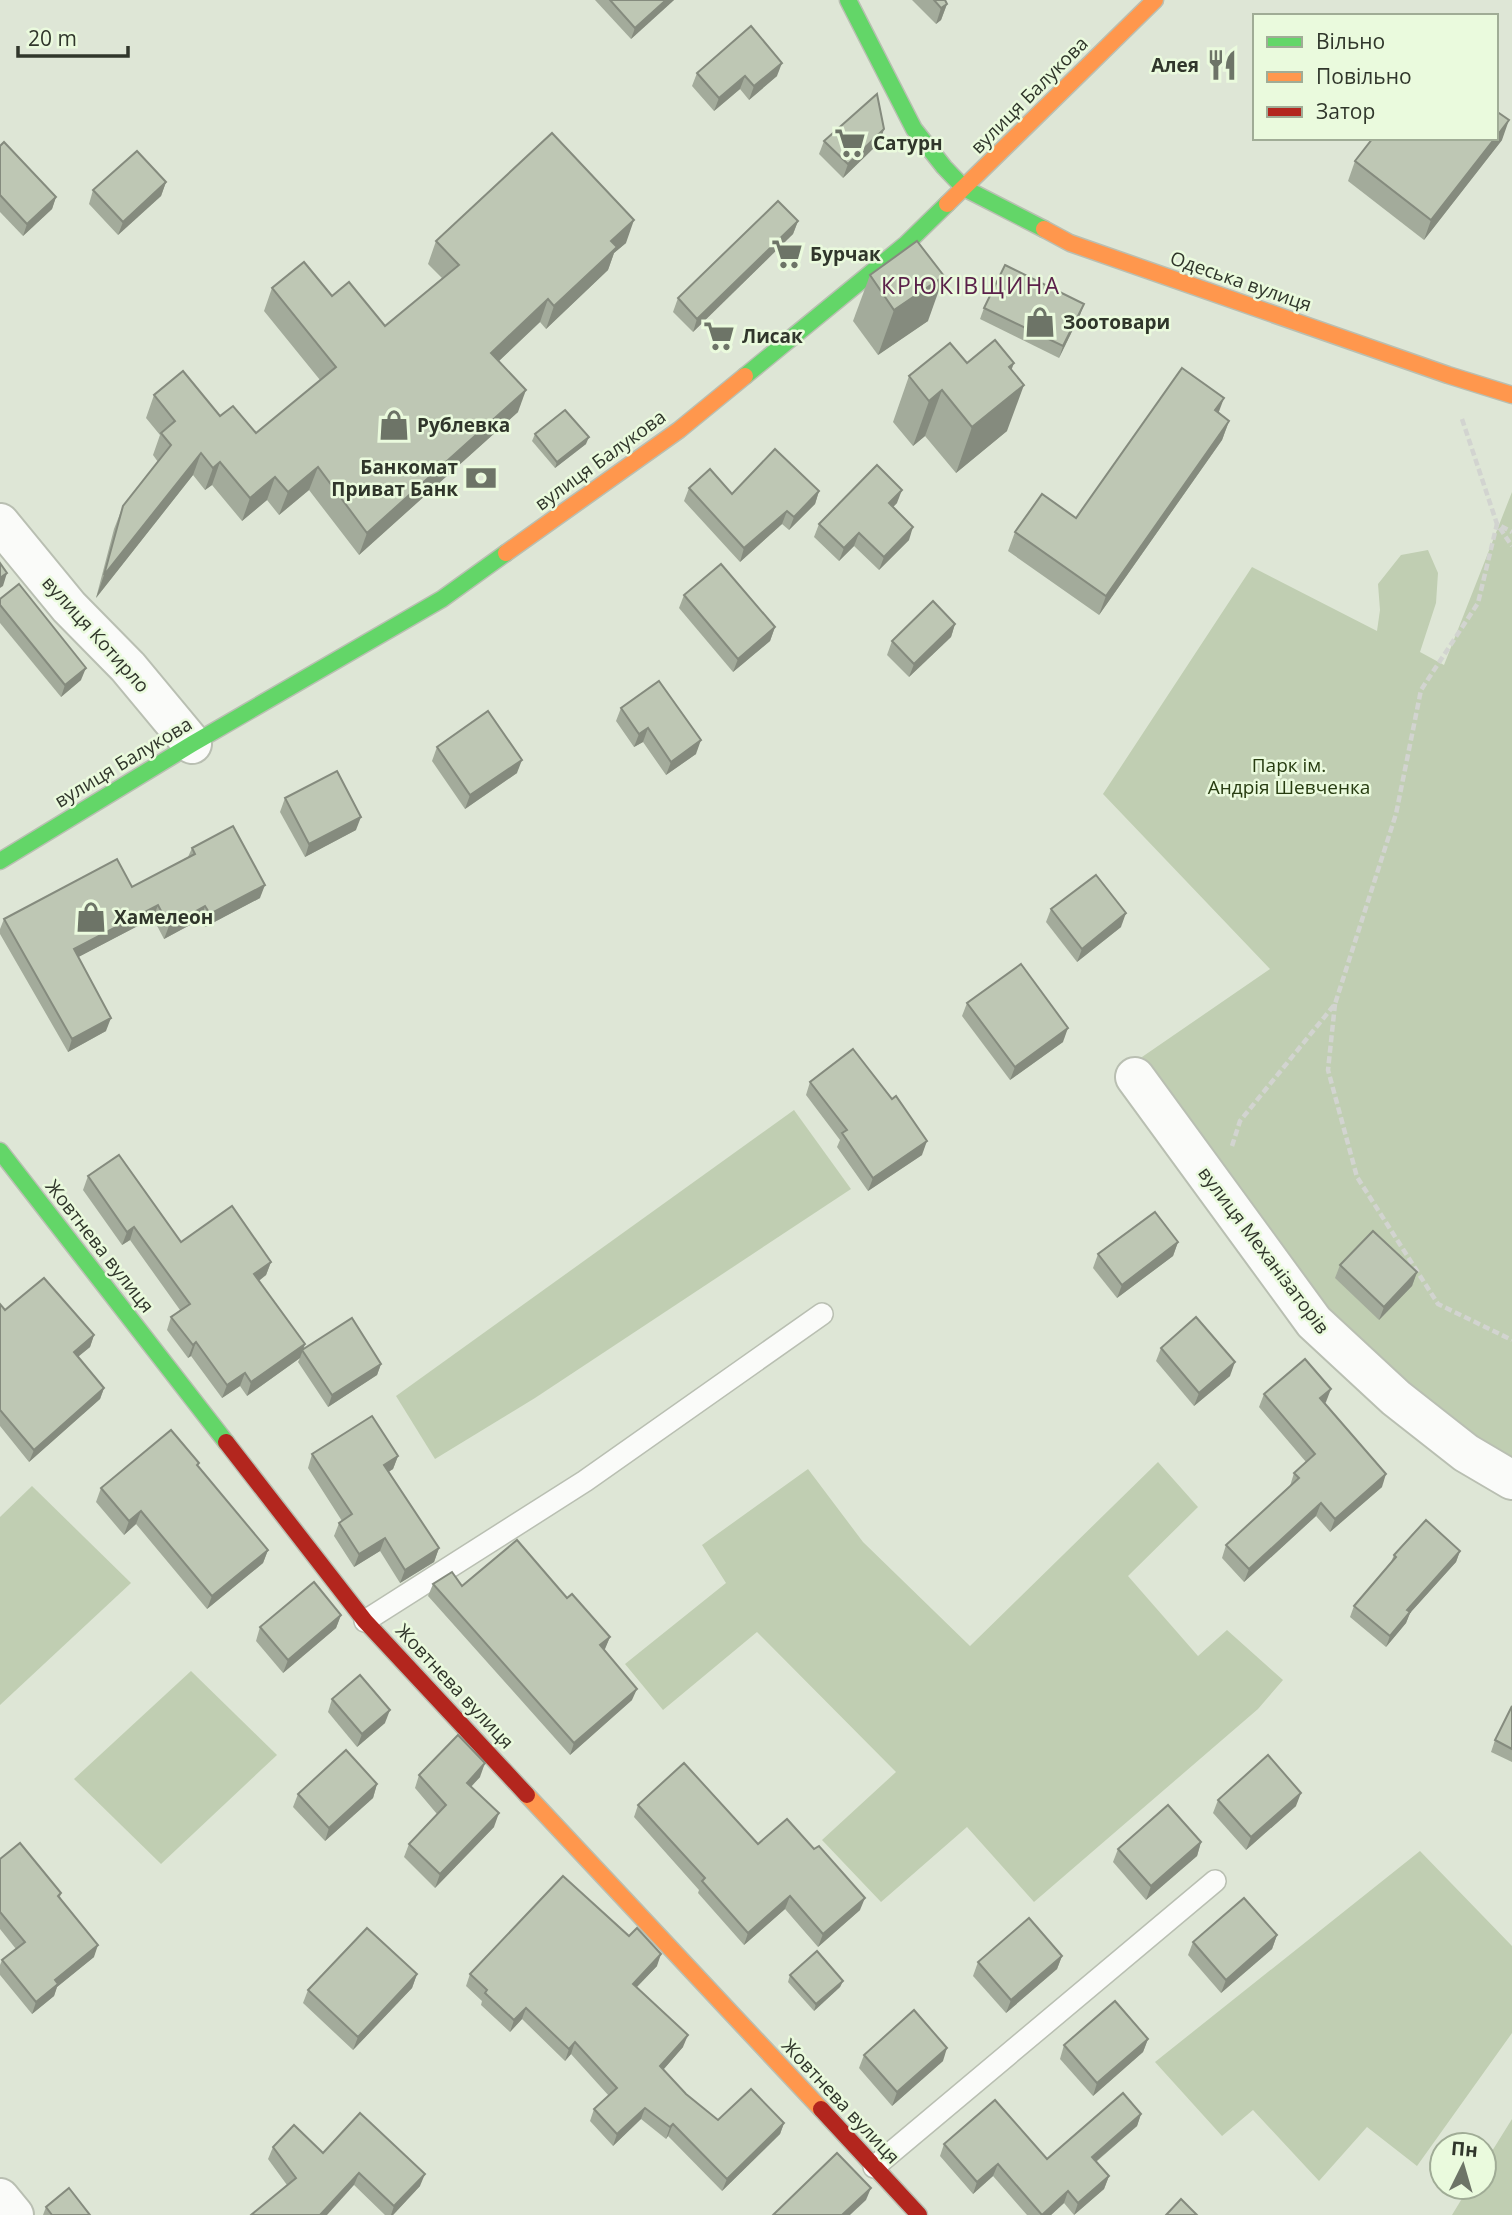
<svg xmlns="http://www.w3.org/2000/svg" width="1512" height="2215" font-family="'Open Sans',sans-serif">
<rect width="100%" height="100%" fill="#dee6d6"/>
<g fill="#c0ceb2">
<path d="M 1512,492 L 1512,1464 L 1474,1444 L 1344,1334 L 1274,1241 L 1142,1057 L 1270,969 L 1103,794 L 1252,567 L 1377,631 L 1380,610 L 1378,584 L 1401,555 L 1428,550 L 1438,573 L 1436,603 L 1420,652 L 1444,665 Z"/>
<path d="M 794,1110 L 851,1189 L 535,1398 L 435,1459 L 396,1396 Z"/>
<path d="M 1158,1462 L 1198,1507 L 1128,1576 L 1198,1656 L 1227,1630 L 1283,1680 L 1258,1709 L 1034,1902 L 967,1827 L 881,1902 L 822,1840 L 896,1772 L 757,1632 L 663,1710 L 625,1664 L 726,1583 L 702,1545 L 808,1469 L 863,1542 L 970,1646 Z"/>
<path d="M 32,1486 L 131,1583 L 0,1705 L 0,1517 Z"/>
<path d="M 191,1671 L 277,1755 L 161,1864 L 74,1779 Z"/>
<path d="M 1420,1851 L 1512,1946 L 1512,2033 L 1417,2166 L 1367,2127 L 1319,2181 L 1253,2110 L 1222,2136 L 1155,2062 Z"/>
<path d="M 1512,2119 L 1512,2215 L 1452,2215 L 1469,2187 L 1484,2187 L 1484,2164 Z"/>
</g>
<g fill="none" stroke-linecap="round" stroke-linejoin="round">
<defs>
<g id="lane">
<path d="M 365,1621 L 585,1481 L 822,1314"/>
<path d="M 874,2167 L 1215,1881"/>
</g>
<g id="street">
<path d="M 0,523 L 69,607 L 128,667 L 192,744"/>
<path d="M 1135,1077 L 1314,1322 L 1396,1398 L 1466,1453 L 1512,1480"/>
<path d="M 0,2198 L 14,2215"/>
</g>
<g id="fast">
<path d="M 848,0 L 914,129 L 944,167 L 964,188 L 1044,229"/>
<path d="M 745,376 L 906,244 L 947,204"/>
<path d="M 0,861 L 192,744 L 442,599 L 506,553"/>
<path d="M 0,1151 L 226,1442"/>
</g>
<g id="slow">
<path d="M 947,204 L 1155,0"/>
<path d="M 1044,229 L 1070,243 L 1448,375 L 1512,395"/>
<path d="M 506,553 L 679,430 L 745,376"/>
<path d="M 527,1795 L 821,2109"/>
</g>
<g id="jam">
<path d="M 226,1442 L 365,1621 L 527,1795"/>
<path d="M 821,2109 L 919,2215"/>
</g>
</defs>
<use href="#lane" stroke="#b9bfb2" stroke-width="24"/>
<use href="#street" stroke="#b9bfb2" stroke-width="42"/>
<use href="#fast" stroke="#b9bfb2" stroke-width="19"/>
<use href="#slow" stroke="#b9bfb2" stroke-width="19"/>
<use href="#jam" stroke="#b9bfb2" stroke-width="19"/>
<g stroke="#d2d4d0" stroke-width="4.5" stroke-dasharray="7 3.5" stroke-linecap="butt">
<path d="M 1462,419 L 1497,524 L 1512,546"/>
<path d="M 1335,1004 L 1328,1070 L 1357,1177 L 1438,1304 L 1512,1340"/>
<path d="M 1232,1146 L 1240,1121 L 1335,1004 L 1396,814 L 1421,690 L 1478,603 L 1497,524 L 1512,532"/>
</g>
<use href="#lane" stroke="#fafbf9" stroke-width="21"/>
<use href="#street" stroke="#fafbf9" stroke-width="38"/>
<use href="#fast" stroke="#63d668" stroke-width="16"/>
<use href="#slow" stroke="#ff974d" stroke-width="16"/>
<use href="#jam" stroke="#b3261e" stroke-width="16"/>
</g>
<g fill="#a3ab9b">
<path d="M 595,0 L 674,0 L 631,39 Z"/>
<path d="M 912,0 L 945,0 L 947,4 L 941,20 L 936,24 Z"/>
<path d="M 697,73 L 777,76 L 749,100 L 740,89 L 714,111 L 692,86 Z"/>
<path d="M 1502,140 L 1424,240 L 1348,181 L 1355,161 Z"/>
<path d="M 824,141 L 880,142 L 843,178 L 819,154 Z"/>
<path d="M 0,146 L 56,197 L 52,209 L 23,236 L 0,212 Z"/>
<path d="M 166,182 L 161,196 L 118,235 L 89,204 L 93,190 Z"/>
<path d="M 798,221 L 793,234 L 693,332 L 673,312 L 678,298 Z"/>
<path d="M 436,241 L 626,243 L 614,253 L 608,270 L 546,329 L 540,322 L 499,361 L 518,412 L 359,555 L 309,490 L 279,515 L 267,500 L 242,521 L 212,485 L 205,490 L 193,475 L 96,598 L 114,529 L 123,506 L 158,462 L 153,455 L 160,435 L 146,418 L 154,395 L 220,416 L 256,433 L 320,380 L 264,311 L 272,288 L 332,296 L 385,326 L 442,278 L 428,264 Z"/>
<path d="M 870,275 L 928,321 L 878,355 L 853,321 Z"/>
<path d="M 984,308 L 1080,315 L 1059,358 L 980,319 Z"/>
<path d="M 967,363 L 1007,431 L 956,473 L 925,436 L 913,446 L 893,422 L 909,376 Z"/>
<path d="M 1219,413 L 1229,421 L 1222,440 L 1099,615 L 1008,551 L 1015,532 L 1076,518 Z"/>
<path d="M 535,434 L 586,444 L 555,468 L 532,441 Z"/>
<path d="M 689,488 L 732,494 L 819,491 L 815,504 L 789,530 L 782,524 L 740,562 L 684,501 Z"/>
<path d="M 897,503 L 893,507 L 909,540 L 879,570 L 854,546 L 839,561 L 814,537 L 819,524 Z"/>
<path d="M 684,595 L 775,627 L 770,641 L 733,672 L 679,608 Z"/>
<path d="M 0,599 L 81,680 L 61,697 L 0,623 Z"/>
<path d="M 955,624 L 951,637 L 909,677 L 887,655 L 892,641 Z"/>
<path d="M 621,708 L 696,754 L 666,775 L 643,742 L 634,747 L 616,721 Z"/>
<path d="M 437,747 L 517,773 L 465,809 L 432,761 Z"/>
<path d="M 285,798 L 356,830 L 305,857 L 280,812 Z"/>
<path d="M 192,848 L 260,898 L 205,927 L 201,919 L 164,939 L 153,918 L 78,957 L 106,1031 L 68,1052 L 0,934 L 0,929 L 4,919 L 132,887 L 188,857 Z"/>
<path d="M 1051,909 L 1121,927 L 1077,962 L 1046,922 Z"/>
<path d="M 967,1003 L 1063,1042 L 1010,1080 L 962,1016 Z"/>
<path d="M 810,1082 L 922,1155 L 868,1191 L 837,1147 L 840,1140 L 806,1095 Z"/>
<path d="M 88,1176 L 181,1242 L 271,1262 L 266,1275 L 259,1281 L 305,1344 L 303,1350 L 381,1364 L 377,1375 L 328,1407 L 298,1362 L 300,1358 L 247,1396 L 240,1386 L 222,1398 L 191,1356 L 188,1358 L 167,1330 L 171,1317 L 180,1310 L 130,1240 L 122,1245 L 83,1190 Z"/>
<path d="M 1178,1242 L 1173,1256 L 1117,1298 L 1093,1268 L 1098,1254 Z"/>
<path d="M 1340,1265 L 1417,1272 L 1412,1286 L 1379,1320 L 1335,1278 Z"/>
<path d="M 0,1304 L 5,1310 L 94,1335 L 90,1347 L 78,1357 L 104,1388 L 100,1399 L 29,1462 L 0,1426 Z"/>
<path d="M 1161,1348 L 1230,1376 L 1194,1406 L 1156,1361 Z"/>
<path d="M 1264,1394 L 1326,1402 L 1325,1403 L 1382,1487 L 1330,1532 L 1316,1516 L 1244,1582 L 1222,1558 L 1226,1545 L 1290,1486 L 1294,1473 L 1306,1462 L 1259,1407 Z"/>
<path d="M 312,1454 L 398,1456 L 393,1469 L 388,1472 L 439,1548 L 434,1562 L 400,1583 L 380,1551 L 354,1567 L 334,1536 L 339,1523 L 342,1521 L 308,1468 Z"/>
<path d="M 199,1463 L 198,1466 L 268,1550 L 263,1563 L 207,1609 L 136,1524 L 124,1535 L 96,1502 L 101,1488 Z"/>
<path d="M 1460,1551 L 1456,1562 L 1410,1613 L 1406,1623 L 1386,1647 L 1350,1617 L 1354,1606 L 1391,1562 L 1394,1555 Z"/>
<path d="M 433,1584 L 462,1586 L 567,1598 L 610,1637 L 604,1650 L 632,1700 L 570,1755 L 428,1596 Z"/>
<path d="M 341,1615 L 336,1628 L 283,1673 L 256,1641 L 260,1627 Z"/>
<path d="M 332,1699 L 385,1723 L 357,1747 L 328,1712 Z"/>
<path d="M 1512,1706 L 1512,1762 L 1491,1752 L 1495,1740 Z"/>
<path d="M 419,1775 L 480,1777 L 471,1787 L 494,1827 L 435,1888 L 404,1857 L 409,1844 L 437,1814 L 415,1788 Z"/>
<path d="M 377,1784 L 373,1798 L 325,1841 L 293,1807 L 298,1794 Z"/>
<path d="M 1218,1800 L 1296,1806 L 1246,1850 L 1213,1813 Z"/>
<path d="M 638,1805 L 758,1844 L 860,1910 L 818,1947 L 785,1909 L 744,1945 L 698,1893 L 699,1890 L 634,1817 Z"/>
<path d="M 1201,1842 L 1197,1856 L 1146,1900 L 1113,1862 L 1118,1849 Z"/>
<path d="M 0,1859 L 61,1893 L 60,1897 L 94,1957 L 57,1987 L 54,1996 L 32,2014 L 0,1975 L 0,1965 L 2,1960 L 16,1949 L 0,1929 Z"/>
<path d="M 1277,1935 L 1272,1949 L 1221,1993 L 1188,1955 L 1193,1942 Z"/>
<path d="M 1062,1956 L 1057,1969 L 1006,2013 L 973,1976 L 978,1962 Z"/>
<path d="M 657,1966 L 637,1987 L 683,2047 L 663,2070 L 686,2094 L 718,2120 L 784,2123 L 780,2134 L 722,2191 L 668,2136 L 666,2139 L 641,2119 L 613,2146 L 590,2121 L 594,2109 L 609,2096 L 571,2054 L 565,2061 L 522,2019 L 510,2032 L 481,2005 L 482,2001 L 466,1986 L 470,1974 Z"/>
<path d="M 417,1974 L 412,1988 L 353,2050 L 303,2003 L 308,1990 Z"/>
<path d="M 790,1975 L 843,1981 L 840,1987 L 814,2011 L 788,1982 Z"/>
<path d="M 1148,2039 L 1143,2052 L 1093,2096 L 1060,2059 L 1064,2045 Z"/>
<path d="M 864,2055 L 943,2061 L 892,2106 L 859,2068 Z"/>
<path d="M 1141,2114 L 1137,2126 L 1096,2162 L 1109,2176 L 1104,2189 L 1074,2215 L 1064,2203 L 1051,2215 L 1027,2215 L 993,2176 L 973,2194 L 940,2156 L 944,2144 L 1047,2159 Z"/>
<path d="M 273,2147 L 323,2153 L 420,2186 L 393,2215 L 385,2215 L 354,2185 L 287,2185 L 268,2159 Z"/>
<path d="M 46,2207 L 90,2215 L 43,2215 Z"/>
</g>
<g fill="#858b7e">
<path d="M 666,0 L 674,0 L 631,39 L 635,28 Z"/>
<path d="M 947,4 L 941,20 L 936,24 L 941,8 Z"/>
<path d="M 782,63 L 777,76 L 749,100 L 754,86 Z"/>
<path d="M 745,76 L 740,89 L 714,111 L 719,98 Z"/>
<path d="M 1509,120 L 1502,140 L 1424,240 L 1431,220 L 1495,138 L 1496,138 L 1496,137 Z"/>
<path d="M 884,129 L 880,142 L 843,178 L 848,164 Z"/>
<path d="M 166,182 L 161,196 L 118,235 L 123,222 Z"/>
<path d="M 56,197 L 52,209 L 23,236 L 27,224 Z"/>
<path d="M 634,220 L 626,243 L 614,253 L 608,270 L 546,329 L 554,306 L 611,241 Z"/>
<path d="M 798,221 L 793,234 L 693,332 L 697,319 Z"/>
<path d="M 944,276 L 928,321 L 878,355 L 894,310 Z"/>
<path d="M 548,299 L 540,322 L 483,376 L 491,353 Z"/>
<path d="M 1084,304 L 1080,315 L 1059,358 L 1063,346 Z"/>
<path d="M 1014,363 L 998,406 L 1024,385 L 1007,431 L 956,473 L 972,427 L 1009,367 Z"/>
<path d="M 526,390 L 518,412 L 359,555 L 367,533 Z"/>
<path d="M 942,390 L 925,436 L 913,446 L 929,401 Z"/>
<path d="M 1224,398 L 1217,417 L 1215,410 Z"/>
<path d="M 1229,421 L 1222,440 L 1099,615 L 1106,596 Z"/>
<path d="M 589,437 L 586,444 L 555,468 L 557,462 Z"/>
<path d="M 201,453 L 193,475 L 96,598 L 104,575 Z"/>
<path d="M 220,462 L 212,485 L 205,490 L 213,468 Z"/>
<path d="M 318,467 L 309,490 L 279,515 L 288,492 Z"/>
<path d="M 275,477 L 267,500 L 242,521 L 250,498 Z"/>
<path d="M 902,490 L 897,503 L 884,516 L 889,503 Z"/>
<path d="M 819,491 L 815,504 L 789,530 L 794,517 Z"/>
<path d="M 787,511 L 782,524 L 740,562 L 744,548 Z"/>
<path d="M 913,527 L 909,540 L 879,570 L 884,557 Z"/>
<path d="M 859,533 L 854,546 L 839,561 L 844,548 Z"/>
<path d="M 7,573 L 3,586 L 0,588 L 0,578 Z"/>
<path d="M 955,624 L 951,637 L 909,677 L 914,664 Z"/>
<path d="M 775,627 L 770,641 L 733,672 L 738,659 Z"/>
<path d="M 86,668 L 81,680 L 61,697 L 65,685 Z"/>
<path d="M 648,728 L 643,742 L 634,747 L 639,734 Z"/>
<path d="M 701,740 L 696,754 L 666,775 L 671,762 Z"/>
<path d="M 522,760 L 517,773 L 465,809 L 470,795 Z"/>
<path d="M 361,817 L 356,830 L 305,857 L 309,844 Z"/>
<path d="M 265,885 L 260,898 L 205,927 L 210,914 Z"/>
<path d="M 158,905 L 153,918 L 69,962 L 74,949 Z"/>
<path d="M 205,906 L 201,919 L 164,939 L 169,926 Z"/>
<path d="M 1126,913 L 1121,927 L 1077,962 L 1082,949 Z"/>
<path d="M 111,1018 L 106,1031 L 68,1052 L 72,1039 Z"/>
<path d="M 1068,1028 L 1063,1042 L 1010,1080 L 1015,1067 Z"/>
<path d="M 927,1141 L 922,1155 L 868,1191 L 873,1178 Z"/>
<path d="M 134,1227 L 130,1240 L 122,1245 L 127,1232 Z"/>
<path d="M 1178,1242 L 1173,1256 L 1117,1298 L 1122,1285 Z"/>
<path d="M 271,1262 L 266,1275 L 249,1288 L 254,1274 Z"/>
<path d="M 1417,1272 L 1412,1286 L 1379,1320 L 1384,1307 Z"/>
<path d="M 94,1335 L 90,1347 L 70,1363 L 74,1352 Z"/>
<path d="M 196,1342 L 191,1356 L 188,1358 L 193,1345 Z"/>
<path d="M 305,1344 L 300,1358 L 247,1396 L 251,1382 Z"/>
<path d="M 1235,1362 L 1230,1376 L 1194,1406 L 1199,1393 Z"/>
<path d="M 381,1364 L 377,1375 L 328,1407 L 332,1395 Z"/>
<path d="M 245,1373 L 240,1386 L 222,1398 L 227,1385 Z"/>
<path d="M 104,1388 L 100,1399 L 29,1462 L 34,1450 Z"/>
<path d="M 1331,1389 L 1326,1402 L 1316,1411 L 1320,1398 Z"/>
<path d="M 398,1456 L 393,1469 L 379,1478 L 384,1465 Z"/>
<path d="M 1386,1474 L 1382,1487 L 1330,1532 L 1335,1519 Z"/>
<path d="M 1321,1503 L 1316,1516 L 1244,1582 L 1249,1569 Z"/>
<path d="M 141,1511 L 136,1524 L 124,1535 L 129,1521 Z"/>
<path d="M 385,1538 L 380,1551 L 354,1567 L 359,1554 Z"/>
<path d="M 439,1548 L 434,1562 L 400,1583 L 405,1570 Z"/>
<path d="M 268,1550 L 263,1563 L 207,1609 L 212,1596 Z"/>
<path d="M 1460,1551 L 1456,1562 L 1410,1613 L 1406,1623 L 1386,1647 L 1390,1636 L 1407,1610 Z"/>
<path d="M 341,1615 L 336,1628 L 283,1673 L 288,1660 Z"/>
<path d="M 610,1637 L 605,1649 L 596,1657 L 600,1645 Z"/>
<path d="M 637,1689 L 632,1700 L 570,1755 L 574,1743 Z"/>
<path d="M 390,1710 L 385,1723 L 357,1747 L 362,1734 Z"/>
<path d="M 485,1763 L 480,1777 L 462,1796 L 467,1783 Z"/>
<path d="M 377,1784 L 373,1798 L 325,1841 L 329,1828 Z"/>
<path d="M 1301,1793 L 1296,1806 L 1246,1850 L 1251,1837 Z"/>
<path d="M 499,1813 L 494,1827 L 435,1888 L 440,1874 Z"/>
<path d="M 1201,1842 L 1197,1856 L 1146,1900 L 1151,1886 Z"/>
<path d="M 790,1896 L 785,1909 L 744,1945 L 748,1933 Z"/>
<path d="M 865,1898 L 860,1910 L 818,1947 L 823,1934 Z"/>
<path d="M 1277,1935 L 1272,1949 L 1221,1993 L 1226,1980 Z"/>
<path d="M 98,1945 L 94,1957 L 57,1987 L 54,1996 L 32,2014 L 36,2002 L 55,1980 Z"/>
<path d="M 661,1954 L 657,1966 L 629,1995 L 633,1984 Z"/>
<path d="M 1062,1956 L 1057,1969 L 1006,2013 L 1011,2000 Z"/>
<path d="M 417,1974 L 412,1988 L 353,2050 L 358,2037 Z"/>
<path d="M 843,1981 L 840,1987 L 814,2011 L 816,2004 Z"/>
<path d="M 526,2008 L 522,2019 L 510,2032 L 514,2020 Z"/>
<path d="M 688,2035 L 683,2047 L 656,2078 L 660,2066 Z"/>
<path d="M 1148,2039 L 1143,2052 L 1093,2096 L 1097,2083 Z"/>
<path d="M 575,2042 L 571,2054 L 565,2061 L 569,2049 Z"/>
<path d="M 947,2048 L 943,2061 L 892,2106 L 897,2092 Z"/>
<path d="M 645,2108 L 641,2119 L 613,2146 L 617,2134 Z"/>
<path d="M 1141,2114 L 1137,2126 L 1087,2169 L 1092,2157 Z"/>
<path d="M 784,2123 L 780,2134 L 722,2191 L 727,2179 Z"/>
<path d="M 673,2124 L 668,2136 L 666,2139 L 670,2127 Z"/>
<path d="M 998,2164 L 993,2176 L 973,2194 L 977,2182 Z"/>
<path d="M 359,2173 L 354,2185 L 327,2215 L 320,2215 Z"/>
<path d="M 425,2174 L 420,2186 L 393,2215 L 391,2215 L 394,2206 Z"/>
<path d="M 1109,2176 L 1104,2189 L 1074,2215 L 1078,2203 Z"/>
<path d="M 871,2188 L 866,2200 L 850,2215 L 842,2215 Z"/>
<path d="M 1068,2191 L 1064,2203 L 1051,2215 L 1042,2215 Z"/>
</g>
<g fill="#bec7b4" stroke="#858b7e" stroke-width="2">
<path d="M 610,0 L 666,0 L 635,28 Z"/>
<path d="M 934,0 L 945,0 L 947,4 L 941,8 Z"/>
<path d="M 751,26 L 782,63 L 754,86 L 745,76 L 719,98 L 697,73 Z"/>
<path d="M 877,94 L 884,129 L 848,164 L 824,141 Z"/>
<path d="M 1496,111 L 1509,120 L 1496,137 Z"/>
<path d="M 552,133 L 634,220 L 611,241 L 617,247 L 554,306 L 548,299 L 491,353 L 526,390 L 367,533 L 318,467 L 288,492 L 275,477 L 250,498 L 220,462 L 213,468 L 201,453 L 104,575 L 123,506 L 171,445 L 161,433 L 175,421 L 154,395 L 183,371 L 220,416 L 233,406 L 256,433 L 336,367 L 272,288 L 304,262 L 332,296 L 349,282 L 385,326 L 459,265 L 436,241 Z"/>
<path d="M 1373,138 L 1495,138 L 1431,220 L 1355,161 Z"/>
<path d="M 4,142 L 56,197 L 27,224 L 0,195 L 0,146 Z"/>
<path d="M 137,151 L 166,182 L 123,222 L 93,190 Z"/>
<path d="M 778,201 L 798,221 L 697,319 L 678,298 Z"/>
<path d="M 917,241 L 944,276 L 894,310 L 870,275 Z"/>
<path d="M 1005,265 L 1084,304 L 1063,346 L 984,308 Z"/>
<path d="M 995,340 L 1014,363 L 1009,367 L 1024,385 L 972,427 L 942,390 L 929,401 L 909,376 L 950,343 L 967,363 Z"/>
<path d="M 1182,368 L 1224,398 L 1215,410 L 1229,421 L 1106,596 L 1015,532 L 1042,494 L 1076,518 Z"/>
<path d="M 565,410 L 589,437 L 557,462 L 535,434 Z"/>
<path d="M 775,449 L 819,491 L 794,517 L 787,511 L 744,548 L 689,488 L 710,469 L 732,494 Z"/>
<path d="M 877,465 L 902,490 L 889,503 L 913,527 L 884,557 L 859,533 L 844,548 L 819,524 Z"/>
<path d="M 0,563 L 7,573 L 0,578 Z"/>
<path d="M 721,564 L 775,627 L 738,659 L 684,595 Z"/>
<path d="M 19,584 L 86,668 L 65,685 L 0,605 L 0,599 Z"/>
<path d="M 933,601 L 955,624 L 914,664 L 892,641 Z"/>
<path d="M 659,681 L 701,740 L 671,762 L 648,728 L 639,734 L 621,708 Z"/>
<path d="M 488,711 L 522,760 L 470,795 L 437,747 Z"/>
<path d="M 337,771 L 361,817 L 309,844 L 285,798 Z"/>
<path d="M 233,826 L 265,885 L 210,914 L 205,906 L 169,926 L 158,905 L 74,949 L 111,1018 L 72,1039 L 4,919 L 117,859 L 132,887 L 195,854 L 192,848 Z"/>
<path d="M 1096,875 L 1126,913 L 1082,949 L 1051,909 Z"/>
<path d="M 1021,964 L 1068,1028 L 1015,1067 L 967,1003 Z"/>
<path d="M 853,1049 L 892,1099 L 896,1096 L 927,1141 L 873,1178 L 842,1133 L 847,1130 L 810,1082 Z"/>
<path d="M 119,1155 L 181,1242 L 232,1206 L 271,1262 L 254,1274 L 305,1344 L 251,1382 L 245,1373 L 227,1385 L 196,1342 L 193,1345 L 171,1317 L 190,1304 L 134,1227 L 127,1232 L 88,1176 Z"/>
<path d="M 1155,1212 L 1178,1242 L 1122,1285 L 1098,1254 Z"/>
<path d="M 1373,1231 L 1417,1272 L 1384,1307 L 1340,1265 Z"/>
<path d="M 44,1278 L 94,1335 L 74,1352 L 104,1388 L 34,1450 L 0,1410 L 0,1304 L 5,1310 Z"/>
<path d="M 1196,1317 L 1235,1362 L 1199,1393 L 1161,1348 Z"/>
<path d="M 352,1318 L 381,1364 L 332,1395 L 302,1350 Z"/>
<path d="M 1305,1359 L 1331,1389 L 1320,1398 L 1386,1474 L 1335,1519 L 1321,1503 L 1249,1569 L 1226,1545 L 1299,1478 L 1294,1473 L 1315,1454 L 1264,1394 Z"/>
<path d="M 372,1416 L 398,1456 L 384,1465 L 439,1548 L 405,1570 L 385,1538 L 359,1554 L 339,1523 L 352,1514 L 312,1454 Z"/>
<path d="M 171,1430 L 199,1463 L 197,1465 L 268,1550 L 212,1596 L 141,1511 L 129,1521 L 101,1488 Z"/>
<path d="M 1426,1520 L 1460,1551 L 1407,1610 L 1410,1612 L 1390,1636 L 1354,1606 L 1396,1557 L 1394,1555 Z"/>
<path d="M 517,1540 L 567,1598 L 572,1594 L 610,1637 L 600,1645 L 637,1689 L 574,1743 L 433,1584 L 452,1572 L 462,1586 Z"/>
<path d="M 314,1582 L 341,1615 L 288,1660 L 260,1627 Z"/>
<path d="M 360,1675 L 390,1710 L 362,1734 L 332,1699 Z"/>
<path d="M 1512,1706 L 1512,1749 L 1495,1740 Z"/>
<path d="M 458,1735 L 485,1763 L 467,1783 L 499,1813 L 440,1874 L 409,1844 L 446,1805 L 419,1775 Z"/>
<path d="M 346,1750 L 377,1784 L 329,1828 L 298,1794 Z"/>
<path d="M 1268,1755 L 1301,1793 L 1251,1837 L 1218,1800 Z"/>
<path d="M 684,1763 L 758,1844 L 787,1819 L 814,1849 L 819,1846 L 865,1898 L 823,1934 L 790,1896 L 748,1933 L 702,1881 L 705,1878 L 638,1805 Z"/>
<path d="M 1168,1805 L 1201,1842 L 1151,1886 L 1118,1849 Z"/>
<path d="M 20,1843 L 61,1893 L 58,1896 L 98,1945 L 55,1980 L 58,1984 L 36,2002 L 2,1960 L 25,1942 L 0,1912 L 0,1859 Z"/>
<path d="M 563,1876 L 629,1936 L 637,1928 L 661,1954 L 633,1984 L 688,2035 L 660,2066 L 686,2094 L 718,2120 L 751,2089 L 784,2123 L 727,2179 L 673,2124 L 670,2127 L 645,2108 L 617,2134 L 594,2109 L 617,2088 L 575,2042 L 569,2049 L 526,2008 L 514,2020 L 485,1993 L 487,1990 L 470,1974 Z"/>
<path d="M 1244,1898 L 1277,1935 L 1226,1980 L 1193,1942 Z"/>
<path d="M 1029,1918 L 1062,1956 L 1011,2000 L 978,1962 Z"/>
<path d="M 367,1928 L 417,1974 L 358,2037 L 308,1990 Z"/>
<path d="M 817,1951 L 843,1981 L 816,2004 L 790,1975 Z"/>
<path d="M 1115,2001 L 1148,2039 L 1097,2083 L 1064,2045 Z"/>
<path d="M 914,2010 L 947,2048 L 897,2092 L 864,2055 Z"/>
<path d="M 1123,2093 L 1141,2114 L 1092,2157 L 1109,2176 L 1078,2203 L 1068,2191 L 1042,2215 L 998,2164 L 977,2182 L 944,2144 L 995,2100 L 1047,2159 Z"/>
<path d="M 360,2113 L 425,2174 L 394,2206 L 359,2173 L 320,2215 L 251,2215 L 296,2178 L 273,2147 L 294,2125 L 323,2153 Z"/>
<path d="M 837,2153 L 871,2188 L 842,2215 L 773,2215 Z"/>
<path d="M 69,2188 L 90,2215 L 52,2215 L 46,2207 Z"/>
<path d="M 1181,2199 L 1197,2215 L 1166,2215 Z"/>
</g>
<defs>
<symbol id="restaurant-bare" viewBox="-9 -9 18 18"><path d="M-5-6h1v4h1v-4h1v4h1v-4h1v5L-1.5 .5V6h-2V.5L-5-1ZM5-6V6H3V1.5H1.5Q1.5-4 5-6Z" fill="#6d7467" stroke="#eafadd" stroke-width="2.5" paint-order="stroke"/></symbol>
<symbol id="supermarket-bare" viewBox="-9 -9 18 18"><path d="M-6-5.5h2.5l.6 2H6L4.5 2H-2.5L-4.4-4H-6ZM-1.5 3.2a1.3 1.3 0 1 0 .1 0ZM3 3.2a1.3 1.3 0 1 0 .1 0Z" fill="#6d7467" stroke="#eafadd" stroke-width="2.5" paint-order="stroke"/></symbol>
<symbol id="shop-bare" viewBox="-9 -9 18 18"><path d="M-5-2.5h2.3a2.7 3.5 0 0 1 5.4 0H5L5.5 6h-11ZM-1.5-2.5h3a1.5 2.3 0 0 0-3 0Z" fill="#6d7467" stroke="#eafadd" stroke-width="2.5" paint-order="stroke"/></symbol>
<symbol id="bank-bare" viewBox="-9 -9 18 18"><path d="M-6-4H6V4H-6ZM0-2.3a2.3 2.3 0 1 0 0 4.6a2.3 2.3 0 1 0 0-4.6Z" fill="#6d7467" stroke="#eafadd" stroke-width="2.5" paint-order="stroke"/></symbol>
</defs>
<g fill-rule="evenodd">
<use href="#restaurant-bare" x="1200" y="43" width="44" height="44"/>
<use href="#supermarket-bare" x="828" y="121" width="44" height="44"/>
<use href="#supermarket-bare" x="765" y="232" width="44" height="44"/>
<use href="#shop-bare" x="1018" y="300" width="44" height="44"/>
<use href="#supermarket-bare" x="697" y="314" width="44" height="44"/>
<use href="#shop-bare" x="372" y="403" width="44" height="44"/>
<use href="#bank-bare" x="459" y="456" width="44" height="44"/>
<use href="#shop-bare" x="69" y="895" width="44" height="44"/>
</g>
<g text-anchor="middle" stroke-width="5" stroke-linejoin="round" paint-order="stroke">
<g font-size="19" font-weight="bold" fill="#30362b" stroke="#eafadd" text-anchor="start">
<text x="1199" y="72" text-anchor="end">Алея</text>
<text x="873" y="150">Сатурн</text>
<text x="810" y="261">Бурчак</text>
<text x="1063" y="329">Зоотовари</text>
<text x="742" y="343">Лисак</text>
<text x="417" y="432">Рублевка</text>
<text x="458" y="474" text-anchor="end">Банкомат<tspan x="458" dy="22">Приват Банк</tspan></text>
<text x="114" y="924">Хамелеон</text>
</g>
<g font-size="19" fill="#30362b" stroke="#eafadd">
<text transform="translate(1029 95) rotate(-45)" y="7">вулиця Балукова</text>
<text transform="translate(1241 281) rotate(19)" y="7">Одеська вулиця</text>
<text transform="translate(600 460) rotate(-36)" y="7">вулиця Балукова</text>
<text transform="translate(96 634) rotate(48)" y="7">вулиця Котирло</text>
<text transform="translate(123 762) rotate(-31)" y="7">вулиця Балукова</text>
<text transform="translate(100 1246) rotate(52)" y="7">Жовтнева вулиця</text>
<text transform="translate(1264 1250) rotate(53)" y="7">вулиця Механізаторів</text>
<text transform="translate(455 1686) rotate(47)" y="7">Жовтнева вулиця</text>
<text transform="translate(841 2101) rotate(47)" y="7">Жовтнева вулиця</text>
</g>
<g font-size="19" fill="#273c10" stroke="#eafadd">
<text x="1289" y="772">Парк ім.<tspan x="1289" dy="22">Андрія Шевченка</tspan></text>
</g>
<g font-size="23" letter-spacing="2" fill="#5b214a" stroke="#eafadd">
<text x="971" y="294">КРЮКІВЩИНА</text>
</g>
</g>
<rect x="1253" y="14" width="245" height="126" fill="#eafadd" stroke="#a0ac96" stroke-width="2"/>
<rect x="1267" y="37" width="35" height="10" fill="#63d668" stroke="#a0ac96" stroke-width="2"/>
<text x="1316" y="49" font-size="21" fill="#30362b">Вільно</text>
<rect x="1267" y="72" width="35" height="10" fill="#ff974d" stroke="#a0ac96" stroke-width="2"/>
<text x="1316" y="84" font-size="21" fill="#30362b">Повільно</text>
<rect x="1267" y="107" width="35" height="10" fill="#b3261e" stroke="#a0ac96" stroke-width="2"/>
<text x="1316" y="119" font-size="21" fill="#30362b">Затор</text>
<g transform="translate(1463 2166) rotate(5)"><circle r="33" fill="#eafadd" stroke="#a0ac96" stroke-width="2"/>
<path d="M0-5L12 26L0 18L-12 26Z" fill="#6d7467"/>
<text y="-10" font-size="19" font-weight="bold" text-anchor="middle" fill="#30362b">Пн</text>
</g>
<path d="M18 46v10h110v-10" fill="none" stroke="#30362b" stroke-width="3.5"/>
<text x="28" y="46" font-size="21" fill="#30362b" stroke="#eafadd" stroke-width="5" paint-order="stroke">20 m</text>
</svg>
